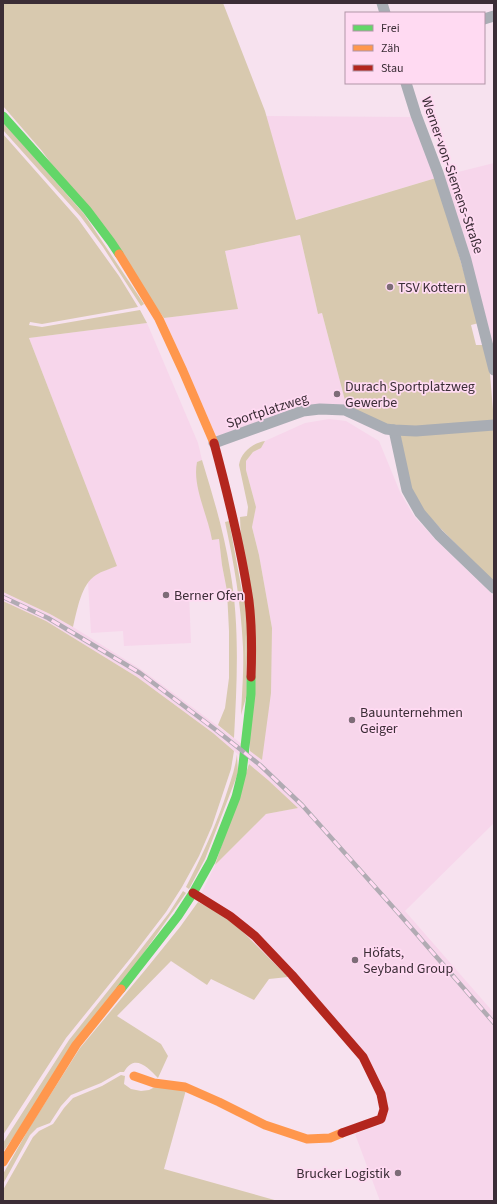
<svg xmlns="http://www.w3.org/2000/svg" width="497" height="1204" font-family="'Source Sans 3',sans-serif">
<rect width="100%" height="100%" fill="#f7e2ef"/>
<g fill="#f7d6eb">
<path d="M 266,116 L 414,117 L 436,178 L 295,220 Z"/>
<path d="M 494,163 L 494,347 L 470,258 L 442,176 Z"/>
<path d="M 300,235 L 318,314 L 322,313 L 347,408 L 276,418 L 216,436 L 164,318 L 238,309 L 225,251 Z"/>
<path d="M 147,323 L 198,443 L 202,460 L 197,462 L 212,540 L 219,539 L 222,565 L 227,591 L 189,593 L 191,643 L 124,646 L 123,631 L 91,633 L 88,582 L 95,575 L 116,565 L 29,338 Z"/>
<path d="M 329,419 L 346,421 L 379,441 L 400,492 L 414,516 L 435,539 L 494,596 L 494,823 L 405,911 L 494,1013 L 494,1201 L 380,1201 L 355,1134 L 385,1123 L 367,1055 L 201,894 L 215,865 L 266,814 L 297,808 L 268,780 L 213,733 L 137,677 L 46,621 L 3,601 L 3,592 L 50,614 L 73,627 L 142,670 L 234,738 L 262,760 L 272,628 L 259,555 L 252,526 L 256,507 L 246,470 L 246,461 L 253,452 L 261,448 L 265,441 L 305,423 Z"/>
</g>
<g fill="#d8c9af">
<path d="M 3,3 L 223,3 L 265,111 L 296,220 L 436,178 L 479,323 L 471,325 L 476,345 L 484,345 L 490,374 L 494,422 L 416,427 L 393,427 L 347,408 L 322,313 L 318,314 L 300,235 L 225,251 L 238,309 L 164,318 L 42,151 L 3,106 Z"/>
<path d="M 3,122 L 84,214 L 144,304 L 141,306 L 103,247 L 81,217 L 3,130 Z"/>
<path d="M 3,134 L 78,219 L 119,276 L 138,307 L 42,324 L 30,322 L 29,325 L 42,327 L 140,310 L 147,323 L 29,338 L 117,566 C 110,569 102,571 96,575 C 81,584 77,611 73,627 L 50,614 L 3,592 Z"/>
<path d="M 494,428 L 494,582 L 444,532 L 424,511 L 411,488 L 400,434 Z"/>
<path d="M 265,441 L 261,448 L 253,452 L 246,461 L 246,470 L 256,507 L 252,527 L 259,555 L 272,628 L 271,693 L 262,760 L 250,751 L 240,517 L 247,516 L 248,507 L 239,465 C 241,452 253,443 265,441 Z"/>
<path d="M 202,460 C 213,496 224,532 230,570 C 240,625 237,682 234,738 L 218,725 L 225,708 L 229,678 L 229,631 L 227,591 L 222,565 L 219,539 L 212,540 C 208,515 192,487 197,462 Z"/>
<path d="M 229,521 L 244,602 L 247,694 L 241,715 C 242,692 244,669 243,647 C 241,604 234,563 225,522 Z"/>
<path d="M 3,601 L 46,621 L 137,677 L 213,733 L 234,751 L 231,769 L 212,826 L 199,856 L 182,887 L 166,912 L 133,955 L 66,1038 L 3,1135 Z"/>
<path d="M 237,754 L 238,773 L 205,859 L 189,889 L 186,887 C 201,858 213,832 224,801 C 229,785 235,771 237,754 Z"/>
<path d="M 249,764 L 268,780 L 298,808 L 266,814 L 215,865 Z"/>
<path d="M 183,891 L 186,893 L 3,1152 L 3,1143 L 69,1040 L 135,957 L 169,913 Z"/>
<path d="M 198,902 L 228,917 L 288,977 L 269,979 L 254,1000 L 211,979 L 207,985 L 171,961 L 117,1016 L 161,1044 L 168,1056 L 158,1078 C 148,1067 134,1053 124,1072 L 120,1072 L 101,1083 L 71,1095 L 61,1106 L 50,1123 L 37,1128 L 30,1135 L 3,1184 L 3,1174 L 31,1125 L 80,1048 L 146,969 L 180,927 Z"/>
<path d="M 121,1075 L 125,1076 L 124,1084 L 131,1089 L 141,1091 L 149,1090 L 157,1086 L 186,1090 L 164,1169 L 278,1201 L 3,1201 L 3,1190 L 33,1137 L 39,1131 L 53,1124 L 64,1108 L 73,1098 L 102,1086 Z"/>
</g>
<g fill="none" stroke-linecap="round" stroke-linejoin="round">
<g stroke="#a9adb4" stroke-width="11">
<path d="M 382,3 L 385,13"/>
<path d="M 484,19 L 494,16"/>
<path d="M 406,83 L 416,115 L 438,173 L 466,260 L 494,370"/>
<path d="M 394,430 L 407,490 L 420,513 L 439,535 L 494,588"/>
<path d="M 214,443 L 303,411 L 320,409 L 345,410 L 386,429 L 394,430 L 416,431 L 494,425"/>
</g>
<g stroke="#63d668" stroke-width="9">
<path d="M 3,116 L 87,210 L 111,242 L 119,254"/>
<path d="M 121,989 L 178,916 L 193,893 L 211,861 L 236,797 L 242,773 L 251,694 L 251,677"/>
</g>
<g stroke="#ff974d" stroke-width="9">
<path d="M 119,254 L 159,319 L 183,371 L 214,443"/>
<path d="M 134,1076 L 154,1083 L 185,1087 L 219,1102 L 265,1125 L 307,1139 L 330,1138 L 342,1133"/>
<path d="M 3,1162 L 76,1045 L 121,989"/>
</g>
<g stroke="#b3261e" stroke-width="9">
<path d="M 214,443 C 228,495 241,547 249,601 C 252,626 252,652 251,677"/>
<path d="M 193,893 L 230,916 L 255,936 L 292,975 L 363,1057 L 381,1094 L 384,1109 L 381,1119 L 342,1133"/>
</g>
<defs>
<path id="rail" d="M 3,597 L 48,618 L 140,673 L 216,730 L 260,765 L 302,805 L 400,915 L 494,1023"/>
</defs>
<use href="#rail" stroke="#b1abb3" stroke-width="4.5"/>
<use href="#rail" stroke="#ffdaf2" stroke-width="3" stroke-dasharray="9" stroke-linecap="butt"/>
</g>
<g fill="#7d6c77" stroke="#ffdaf2" stroke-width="1.5">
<circle cx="390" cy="287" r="4"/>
<circle cx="337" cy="394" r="4"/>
<circle cx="166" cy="595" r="4"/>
<circle cx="352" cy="720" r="4"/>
<circle cx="355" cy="960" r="4"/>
<circle cx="398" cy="1173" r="4"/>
</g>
<g text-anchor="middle" stroke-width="3.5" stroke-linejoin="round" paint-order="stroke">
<g font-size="14" fill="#3b2d36" stroke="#ffdaf2">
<text transform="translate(453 175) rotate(71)" y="5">Werner-von-Siemens-Straße</text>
<text transform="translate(267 410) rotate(-18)" y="5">Sportplatzweg</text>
</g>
<g font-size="14" fill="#3b2d36" stroke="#ffdaf2" text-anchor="start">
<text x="398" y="292">TSV Kottern</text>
<text x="345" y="391">Durach Sportplatzweg<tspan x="345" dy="16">Gewerbe</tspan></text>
<text x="174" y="600">Berner Ofen</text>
<text x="360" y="717">Bauunternehmen<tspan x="360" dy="16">Geiger</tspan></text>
<text x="363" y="957">Höfats,<tspan x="363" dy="16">Seyband Group</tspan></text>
<text x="390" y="1178" text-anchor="end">Brucker Logistik</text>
</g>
</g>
<rect width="497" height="1204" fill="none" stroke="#3b2d36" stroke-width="8"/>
<rect x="345" y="12" width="140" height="72" fill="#ffdaf2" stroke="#b195a7"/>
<rect x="353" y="25" width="20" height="6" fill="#63d668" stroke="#b195a7"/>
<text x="381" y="32" font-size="12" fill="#3b2d36">Frei</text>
<rect x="353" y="45" width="20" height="6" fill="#ff974d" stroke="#b195a7"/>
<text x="381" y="52" font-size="12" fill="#3b2d36">Zäh</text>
<rect x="353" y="65" width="20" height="6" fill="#b3261e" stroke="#b195a7"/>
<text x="381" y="72" font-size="12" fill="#3b2d36">Stau</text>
</svg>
